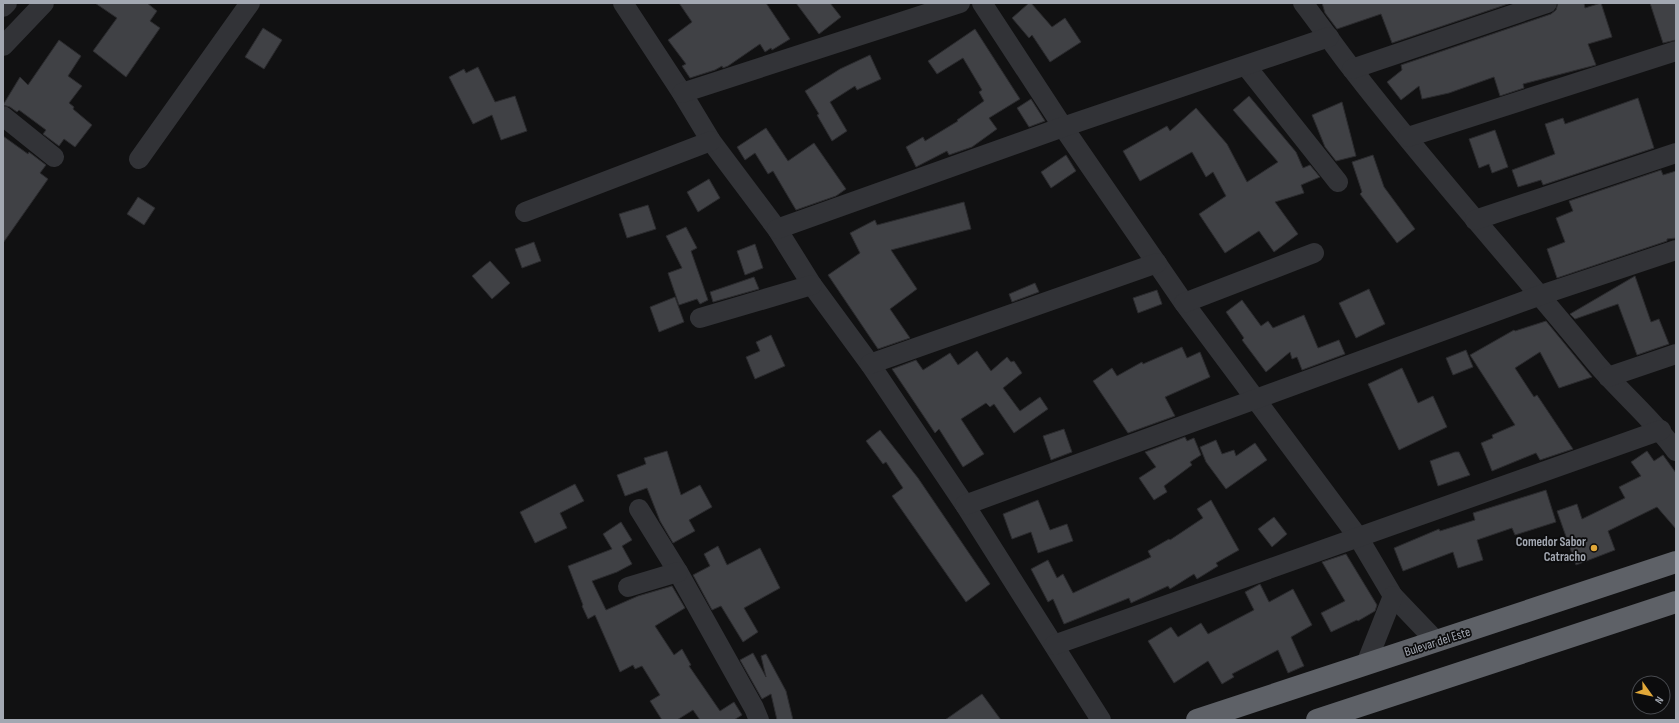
<svg xmlns="http://www.w3.org/2000/svg" width="1679" height="723" font-family="'Sofia Sans Condensed',sans-serif">
<rect width="100%" height="100%" fill="#111112"/>
<g fill="#404145" stroke="#2b2b2e">
<path d="M 95,3 L 147,3 L 157,11 L 150,21 L 160,28 L 126,77 L 93,51 L 117,18 Z"/>
<path d="M 679,3 L 766,3 L 790,39 L 772,50 L 771,48 L 765,52 L 760,44 L 728,66 L 723,68 L 722,66 L 715,70 L 690,78 L 682,66 L 686,64 L 668,40 L 692,22 Z"/>
<path d="M 796,3 L 830,3 L 841,17 L 819,34 Z"/>
<path d="M 1029,3 L 1031,3 L 1052,27 L 1065,18 L 1081,42 L 1050,62 L 1032,35 L 1029,38 L 1012,18 Z"/>
<path d="M 1322,3 L 1511,3 L 1392,43 L 1381,14 L 1337,29 L 1325,13 Z"/>
<path d="M 1558,3 L 1584,3 L 1585,8 L 1601,3 L 1612,37 L 1588,44 L 1596,65 L 1523,84 L 1524,88 L 1500,96 L 1494,77 L 1449,93 L 1422,99 L 1419,86 L 1401,100 L 1387,82 L 1402,70 L 1401,65 L 1551,14 L 1556,10 Z"/>
<path d="M 1650,3 L 1676,3 L 1676,40 L 1663,43 Z"/>
<path d="M 263,28 L 282,40 L 264,69 L 245,57 Z"/>
<path d="M 975,29 L 1020,99 L 989,118 L 997,129 L 972,147 L 949,155 L 947,151 L 916,167 L 906,147 L 923,137 L 925,141 L 958,121 L 957,120 L 984,101 L 979,92 L 982,90 L 963,58 L 937,74 L 928,61 Z"/>
<path d="M 59,40 L 81,56 L 68,76 L 82,86 L 69,103 L 74,107 L 73,109 L 92,125 L 75,147 L 64,139 L 59,146 L 43,134 L 46,130 L 19,110 L 17,112 L 10,107 L 3,105 L 20,77 L 28,85 Z"/>
<path d="M 870,55 L 881,79 L 857,90 L 855,86 L 830,102 L 847,131 L 832,141 L 817,115 L 819,114 L 805,91 L 840,69 Z"/>
<path d="M 478,67 L 495,102 L 515,96 L 527,131 L 501,140 L 492,115 L 473,124 L 449,77 L 464,69 L 466,73 Z"/>
<path d="M 1249,96 L 1296,152 L 1303,168 L 1310,165 L 1320,177 L 1301,185 L 1304,193 L 1275,202 L 1298,234 L 1274,252 L 1259,231 L 1225,253 L 1199,214 L 1226,196 L 1213,172 L 1206,177 L 1192,152 L 1140,181 L 1123,151 L 1167,126 L 1170,131 L 1196,108 L 1227,144 L 1247,182 L 1278,162 L 1233,110 Z"/>
<path d="M 1638,98 L 1654,148 L 1543,185 L 1541,180 L 1518,187 L 1512,170 L 1555,154 L 1545,124 L 1563,118 L 1565,124 Z"/>
<path d="M 1031,99 L 1045,121 L 1029,127 L 1017,108 Z"/>
<path d="M 1342,102 L 1356,156 L 1336,161 L 1325,147 L 1312,115 Z"/>
<path d="M 766,128 L 788,161 L 814,143 L 846,189 L 836,196 L 796,210 L 773,171 L 768,174 L 755,153 L 745,160 L 737,147 Z"/>
<path d="M 1495,130 L 1508,167 L 1492,173 L 1489,164 L 1479,168 L 1469,139 Z"/>
<path d="M 3,136 L 28,154 L 29,152 L 46,165 L 40,173 L 48,179 L 3,243 Z"/>
<path d="M 1066,155 L 1076,171 L 1051,188 L 1041,172 Z"/>
<path d="M 1373,155 L 1384,187 L 1415,229 L 1397,243 L 1360,194 L 1362,192 L 1352,162 Z"/>
<path d="M 1661,170 L 1663,175 L 1676,171 L 1676,238 L 1667,239 L 1667,241 L 1557,278 L 1547,249 L 1565,242 L 1556,218 L 1573,211 L 1569,201 Z"/>
<path d="M 709,179 L 720,198 L 698,212 L 687,192 Z"/>
<path d="M 138,197 L 155,208 L 144,225 L 127,214 Z"/>
<path d="M 964,202 L 971,229 L 891,250 L 917,289 L 890,309 L 910,338 L 878,349 L 828,275 L 860,253 L 850,233 L 875,220 L 877,225 Z"/>
<path d="M 648,205 L 656,229 L 627,238 L 619,214 Z"/>
<path d="M 686,227 L 697,248 L 691,251 L 708,300 L 700,304 L 697,299 L 679,305 L 668,273 L 682,268 L 666,236 Z"/>
<path d="M 534,242 L 541,261 L 522,268 L 515,249 Z"/>
<path d="M 755,244 L 763,268 L 745,275 L 737,251 Z"/>
<path d="M 490,261 L 510,283 L 492,299 L 472,276 Z"/>
<path d="M 1635,276 L 1651,322 L 1659,319 L 1669,344 L 1637,355 L 1618,304 L 1575,319 L 1570,314 Z"/>
<path d="M 754,277 L 759,289 L 713,302 L 710,292 Z"/>
<path d="M 1035,283 L 1039,292 L 1012,302 L 1009,294 Z"/>
<path d="M 1369,289 L 1385,324 L 1356,338 L 1339,303 Z"/>
<path d="M 1157,290 L 1162,304 L 1138,313 L 1133,298 Z"/>
<path d="M 675,297 L 684,322 L 659,332 L 650,307 Z"/>
<path d="M 1242,300 L 1261,326 L 1268,321 L 1273,328 L 1304,315 L 1318,348 L 1339,340 L 1345,354 L 1302,370 L 1297,357 L 1292,359 L 1290,352 L 1266,372 L 1242,340 L 1244,338 L 1226,312 Z"/>
<path d="M 1546,321 L 1592,377 L 1559,388 L 1540,352 L 1515,368 L 1534,397 L 1537,395 L 1573,449 L 1540,460 L 1536,453 L 1492,471 L 1481,443 L 1493,438 L 1492,435 L 1515,425 L 1470,355 L 1514,330 L 1515,331 Z"/>
<path d="M 771,335 L 785,366 L 755,379 L 746,357 L 760,351 L 756,342 Z"/>
<path d="M 1182,347 L 1187,358 L 1200,352 L 1210,377 L 1165,397 L 1175,416 L 1128,433 L 1093,381 L 1112,368 L 1117,376 L 1142,362 L 1143,364 Z"/>
<path d="M 1466,350 L 1473,367 L 1453,375 L 1446,358 Z"/>
<path d="M 977,351 L 991,371 L 1007,357 L 1011,362 L 1014,361 L 1022,373 L 1003,388 L 1020,411 L 1040,397 L 1048,409 L 1014,433 L 994,404 L 990,407 L 986,403 L 961,419 L 984,454 L 963,467 L 939,429 L 935,433 L 892,369 L 916,360 L 923,370 L 950,353 L 958,365 Z"/>
<path d="M 1402,368 L 1418,403 L 1433,396 L 1447,427 L 1399,450 L 1368,384 Z"/>
<path d="M 1064,429 L 1072,452 L 1051,460 L 1043,436 Z"/>
<path d="M 880,430 L 918,478 L 990,584 L 966,602 L 892,496 L 903,488 L 886,462 L 883,464 L 866,441 Z"/>
<path d="M 1185,437 L 1187,441 L 1194,438 L 1201,455 L 1190,462 L 1192,465 L 1164,486 L 1167,492 L 1154,500 L 1139,478 L 1156,467 L 1145,452 Z"/>
<path d="M 1216,440 L 1222,454 L 1234,450 L 1236,456 L 1255,443 L 1267,460 L 1226,489 L 1206,462 L 1200,447 Z"/>
<path d="M 667,451 L 681,495 L 700,485 L 712,507 L 689,520 L 695,531 L 673,543 L 660,521 L 647,488 L 625,496 L 617,475 L 646,464 L 644,458 Z"/>
<path d="M 1647,451 L 1654,461 L 1663,455 L 1676,473 L 1676,529 L 1657,507 L 1608,531 L 1615,550 L 1576,565 L 1557,511 L 1577,504 L 1582,519 L 1625,498 L 1619,487 L 1641,476 L 1631,462 Z"/>
<path d="M 1455,452 L 1459,452 L 1470,475 L 1438,486 L 1430,461 Z"/>
<path d="M 575,484 L 584,501 L 560,513 L 567,528 L 535,543 L 520,512 Z"/>
<path d="M 1546,490 L 1556,522 L 1515,535 L 1512,528 L 1477,540 L 1483,560 L 1458,568 L 1453,552 L 1403,571 L 1394,548 L 1439,529 L 1440,531 L 1475,520 L 1473,513 Z"/>
<path d="M 1038,500 L 1050,530 L 1067,524 L 1073,541 L 1038,553 L 1031,532 L 1012,539 L 1003,514 Z"/>
<path d="M 1211,500 L 1239,550 L 1216,563 L 1218,566 L 1197,579 L 1194,574 L 1170,589 L 1168,586 L 1131,603 L 1129,598 L 1064,624 L 1053,599 L 1048,602 L 1031,569 L 1048,560 L 1057,578 L 1063,574 L 1073,593 L 1151,557 L 1148,551 L 1169,539 L 1170,540 L 1203,518 L 1197,509 Z"/>
<path d="M 1274,517 L 1287,534 L 1272,547 L 1258,529 Z"/>
<path d="M 621,522 L 632,540 L 622,546 L 632,564 L 617,572 L 592,581 L 606,610 L 638,596 L 672,586 L 685,608 L 655,626 L 674,655 L 682,649 L 691,665 L 689,666 L 720,711 L 734,702 L 742,715 L 734,720 L 700,720 L 693,710 L 677,720 L 662,720 L 650,701 L 660,695 L 642,666 L 635,669 L 633,665 L 620,672 L 595,615 L 588,619 L 582,606 L 583,605 L 568,566 L 612,549 L 603,534 Z"/>
<path d="M 718,546 L 727,565 L 760,548 L 780,588 L 744,608 L 758,632 L 743,642 L 721,606 L 712,610 L 693,575 L 710,566 L 704,554 Z"/>
<path d="M 1346,554 L 1377,605 L 1375,611 L 1358,621 L 1357,620 L 1331,632 L 1321,613 L 1345,601 L 1322,562 Z"/>
<path d="M 1260,584 L 1269,602 L 1293,589 L 1312,625 L 1291,637 L 1304,666 L 1288,673 L 1278,650 L 1232,674 L 1234,677 L 1222,684 L 1208,661 L 1174,683 L 1148,641 L 1171,627 L 1178,637 L 1201,623 L 1208,634 L 1254,610 L 1245,592 Z"/>
<path d="M 753,653 L 766,677 L 761,656 L 766,654 L 786,691 L 793,720 L 777,720 L 771,694 L 762,699 L 740,660 Z"/>
<path d="M 982,694 L 1001,720 L 945,720 Z"/>
</g>
<g fill="none" stroke-linecap="round" stroke-linejoin="round">
<g stroke="#323337" stroke-width="20">
<path d="M 623,3 L 682,93 L 711,141 L 777,229 L 812,285 L 870,364 L 965,505 L 1101,720"/>
<path d="M 982,3 L 1063,127 L 1184,303 L 1358,537 L 1393,596 L 1436,641"/>
<path d="M 1303,3 C 1320,25 1335,47 1352,69 C 1429,169 1515,264 1595,362 C 1621,393 1652,418 1676,451"/>
<path d="M 3,7 L 7,3"/>
<path d="M 3,46 L 44,3"/>
<path d="M 1246,66 L 1338,182"/>
<path d="M 1352,69 L 1547,3"/>
<path d="M 682,93 L 960,3"/>
<path d="M 3,116 L 54,157"/>
<path d="M 1408,137 L 1676,51"/>
<path d="M 139,159 L 250,3"/>
<path d="M 525,212 L 711,141"/>
<path d="M 1475,220 L 1676,153"/>
<path d="M 777,229 L 1063,127 L 1329,37"/>
<path d="M 1184,303 L 1314,253"/>
<path d="M 700,318 L 812,285"/>
<path d="M 870,364 L 1157,263"/>
<path d="M 1608,377 L 1676,354"/>
<path d="M 965,505 L 1541,295 L 1676,250"/>
<path d="M 639,509 L 678,572 L 754,708 L 759,720"/>
<path d="M 628,587 L 678,572"/>
<path d="M 1054,645 L 1661,430"/>
<path d="M 1366,664 L 1393,596"/>
</g>
<g stroke="#5e6167" stroke-width="22">
<path d="M 1197,720 L 1676,562"/>
<path d="M 1317,720 L 1676,602"/>
</g>
</g>
<circle fill="#e2a839" stroke="#0c0c0d" stroke-width="1.5" cx="1594" cy="548" r="4"/>
<g text-anchor="middle" stroke-width="3.5" stroke-linejoin="round" paint-order="stroke">
<g font-size="13" font-weight="bold" fill="#a3a8b2" stroke="#0c0c0d" text-anchor="end">
<text x="1586" y="546">Comedor Sabor<tspan x="1586" dy="15">Catracho</tspan></text>
</g>
<g font-size="13" fill="#a3a8b2" stroke="#0c0c0d">
<text transform="translate(1437 641) rotate(-18)" y="5">Bulevar del Este</text>
</g>
</g>
<rect width="1679" height="723" fill="none" stroke="#a3a8b2" stroke-width="8"/>
<g transform="translate(1651 695) rotate(123)"><circle r="19" fill="#0c0c0d" stroke="#484a4f"/>
<path d="M0-3L7 15L0 10L-7 15Z" fill="#e2a839"/>
<text y="-6" font-size="11" font-weight="bold" text-anchor="middle" fill="#a3a8b2">N</text>
</g>
</svg>
